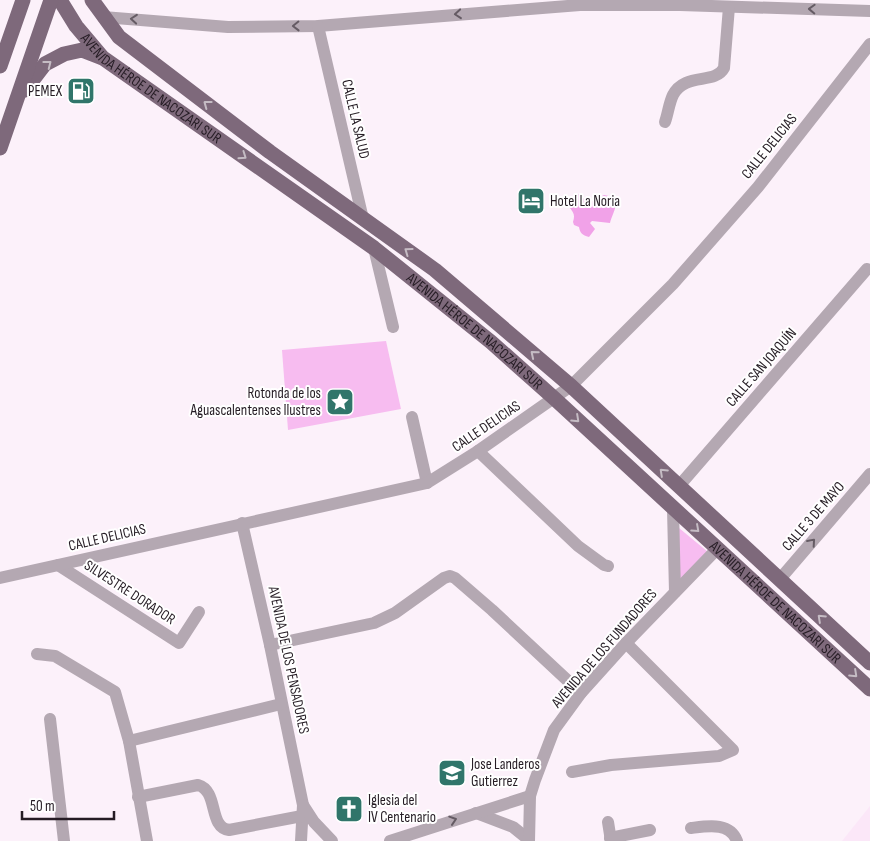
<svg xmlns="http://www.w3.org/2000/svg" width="870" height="841" font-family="'Sofia Sans Condensed',sans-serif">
<rect width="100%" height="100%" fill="#fcf1fa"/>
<path fill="#fbe7f8" d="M 870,806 L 870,841 L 842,841 Z"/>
<g fill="#f7bcf0">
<path d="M 386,341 L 401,409 L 288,430 L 282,350 Z"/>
<path d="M 679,528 L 708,552 L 679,584 Z"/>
</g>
<path fill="#f1a2e8" d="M 578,194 L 589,203 L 604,195 C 624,198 613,211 610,223 L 592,221 L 590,223 L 595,229 L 589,237 C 582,235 580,233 579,227 L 574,225 L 573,222 C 576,213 572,212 568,205 L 568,201 Z"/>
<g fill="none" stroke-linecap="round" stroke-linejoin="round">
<g stroke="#b4a8b2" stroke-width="12">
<path d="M 103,17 L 228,27 L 318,26 L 580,5 L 680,5 L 870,11"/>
<path d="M 318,26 L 363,219"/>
<path d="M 665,122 C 668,114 669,103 673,95 C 685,72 715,85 724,68 L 729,7"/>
<path d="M 374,248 L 393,327"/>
<path d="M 412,417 L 427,483"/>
<path d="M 478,451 L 578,546 L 604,565 L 608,566"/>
<path d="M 679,486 L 867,269"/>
<path d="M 673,509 L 675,592"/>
<path d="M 242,523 L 270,645 L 303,805 L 301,841"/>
<path d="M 58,565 L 179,643 L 199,612"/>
<path d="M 0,578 L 427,483 L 478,451 L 571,386 L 673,284 L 758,187 L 870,44"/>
<path d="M 780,579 L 870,474"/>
<path d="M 270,645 L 374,623 L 395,613 L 444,578 L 450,576 L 455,578 L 492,610 L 581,693"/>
<path d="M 37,654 L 55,656 L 115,692 L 129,741 L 147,841"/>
<path d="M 50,719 L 64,841"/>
<path d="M 129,741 L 281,704"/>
<path d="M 572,772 L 611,765 L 719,756 L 733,750 L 626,643"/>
<path d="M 138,797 L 198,785 C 219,791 208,827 229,830 L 302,816"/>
<path d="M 303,805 L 314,822 L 332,841"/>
<path d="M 476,813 L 513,827 L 529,840"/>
<path d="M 608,822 L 611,841"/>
<path d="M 691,828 C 708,826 730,822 737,841"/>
<path d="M 610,838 L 650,830"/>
<path d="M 390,841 L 530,796"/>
<path d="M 529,841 L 530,796 L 535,780 L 554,730 L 581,693 L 626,643 L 718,548"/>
</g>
<g stroke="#7e697b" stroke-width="15">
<path id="s1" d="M 60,0 L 76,26 L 103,58 L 374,248 L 491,342 L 555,399 L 870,689"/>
<path d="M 92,0 L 119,37 L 270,152 L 435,270 L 571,386 L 870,663"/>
<path d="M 0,66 L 23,0"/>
<path d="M 25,90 L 45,64 L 64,54 L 82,50 L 100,57"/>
<path d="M 0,148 L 51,0"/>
</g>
</g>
<defs><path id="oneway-chevron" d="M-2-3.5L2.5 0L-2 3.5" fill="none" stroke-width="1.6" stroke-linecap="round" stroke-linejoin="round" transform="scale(1.25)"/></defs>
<g stroke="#655b64">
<use href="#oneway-chevron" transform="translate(812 9) rotate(-178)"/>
<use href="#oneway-chevron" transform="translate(458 14) rotate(175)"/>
<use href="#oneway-chevron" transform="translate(134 19) rotate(-175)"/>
<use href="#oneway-chevron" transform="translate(296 26) rotate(179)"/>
<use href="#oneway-chevron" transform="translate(812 542) rotate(-49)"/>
<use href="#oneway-chevron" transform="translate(453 820) rotate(-18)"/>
</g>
<g stroke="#c5bcc4">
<use href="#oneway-chevron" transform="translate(48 64) rotate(-38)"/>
<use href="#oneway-chevron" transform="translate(207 104) rotate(-143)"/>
<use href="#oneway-chevron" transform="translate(243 156) rotate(35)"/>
<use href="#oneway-chevron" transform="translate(408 251) rotate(-144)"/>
<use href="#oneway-chevron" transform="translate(534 354) rotate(-140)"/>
<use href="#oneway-chevron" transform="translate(576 419) rotate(43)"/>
<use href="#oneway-chevron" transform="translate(663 472) rotate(-137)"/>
<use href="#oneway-chevron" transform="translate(696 529) rotate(42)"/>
<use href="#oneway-chevron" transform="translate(821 618) rotate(-137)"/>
<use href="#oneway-chevron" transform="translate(854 674) rotate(43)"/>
</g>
<defs>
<symbol id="fuel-square" viewBox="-11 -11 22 22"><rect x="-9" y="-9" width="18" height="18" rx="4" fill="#30756a" stroke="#fff"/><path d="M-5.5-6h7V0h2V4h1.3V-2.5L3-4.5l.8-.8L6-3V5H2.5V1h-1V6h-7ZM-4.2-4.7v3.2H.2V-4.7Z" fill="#fff"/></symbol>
<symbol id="hotel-square" viewBox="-11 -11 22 22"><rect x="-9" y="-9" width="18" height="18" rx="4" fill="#30756a" stroke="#fff"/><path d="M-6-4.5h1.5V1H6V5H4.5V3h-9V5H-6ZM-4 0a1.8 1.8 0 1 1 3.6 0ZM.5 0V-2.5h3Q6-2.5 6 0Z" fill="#fff"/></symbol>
<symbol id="sight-square" viewBox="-11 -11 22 22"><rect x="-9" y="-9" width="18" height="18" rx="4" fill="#30756a" stroke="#fff"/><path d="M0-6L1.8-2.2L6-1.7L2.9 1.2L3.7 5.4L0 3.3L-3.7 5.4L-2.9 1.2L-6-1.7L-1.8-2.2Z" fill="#fff"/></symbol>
<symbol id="school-square" viewBox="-11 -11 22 22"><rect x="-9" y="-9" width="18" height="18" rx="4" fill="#30756a" stroke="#fff"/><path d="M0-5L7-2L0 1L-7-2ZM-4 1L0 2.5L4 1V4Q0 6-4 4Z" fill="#fff"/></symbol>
<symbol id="church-square" viewBox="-11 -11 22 22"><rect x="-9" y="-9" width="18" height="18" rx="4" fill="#30756a" stroke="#fff"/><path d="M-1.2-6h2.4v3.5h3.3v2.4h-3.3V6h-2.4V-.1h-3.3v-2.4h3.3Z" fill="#fff"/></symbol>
</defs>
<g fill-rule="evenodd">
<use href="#fuel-square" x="65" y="75" width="32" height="32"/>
<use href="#hotel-square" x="515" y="185" width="32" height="32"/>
<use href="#sight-square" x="324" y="386" width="32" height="32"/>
<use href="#school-square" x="436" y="757" width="32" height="32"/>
<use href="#church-square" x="333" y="793" width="32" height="32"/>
</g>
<g text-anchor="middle" stroke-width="4" stroke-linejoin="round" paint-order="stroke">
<g font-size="15" fill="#251c24" stroke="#fff">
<text dy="5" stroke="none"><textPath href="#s1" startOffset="129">AVENIDA HÉROE DE NACOZARI SUR</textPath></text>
<text transform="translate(356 119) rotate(77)" y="5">CALLE LA SALUD</text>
<text transform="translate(769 146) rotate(-51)" y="5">CALLE DELICIAS</text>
<text dy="5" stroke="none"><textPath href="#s1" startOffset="534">AVENIDA HÉROE DE NACOZARI SUR</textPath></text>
<text transform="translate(761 367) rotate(-49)" y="5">CALLE SAN JOAQUÍN</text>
<text transform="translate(486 426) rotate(-34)" y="5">CALLE DELICIAS</text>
<text transform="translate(813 516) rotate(-49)" y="5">CALLE 3 DE MAYO</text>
<text transform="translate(107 537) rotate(-13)" y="5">CALLE DELICIAS</text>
<text transform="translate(130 592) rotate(33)" y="5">SILVESTRE DORADOR</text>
<text dy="5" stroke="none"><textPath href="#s1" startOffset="939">AVENIDA HÉROE DE NACOZARI SUR</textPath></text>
<text transform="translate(604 648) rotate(-49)" y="5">AVENIDA DE LOS FUNDADORES</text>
<text transform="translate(289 660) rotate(78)" y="5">AVENIDA DE LOS PENSADORES</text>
</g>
<g font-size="15" fill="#251c24" stroke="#fff" text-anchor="start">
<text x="62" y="96" text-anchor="end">PEMEX</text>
<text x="550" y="206">Hotel La Noria</text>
<text x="321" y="398" text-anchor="end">Rotonda de los<tspan x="321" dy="17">Aguascalentenses Ilustres</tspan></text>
<text x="471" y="769">Jose Landeros<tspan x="471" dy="17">Gutierrez</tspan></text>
<text x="368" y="805">Iglesia del<tspan x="368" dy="17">IV Centenario</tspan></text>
</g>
</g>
<path d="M22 811v8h92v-8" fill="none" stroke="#251c24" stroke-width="2.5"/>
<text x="30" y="811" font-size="15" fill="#251c24" stroke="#ffffff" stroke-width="4" paint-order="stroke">50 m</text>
</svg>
